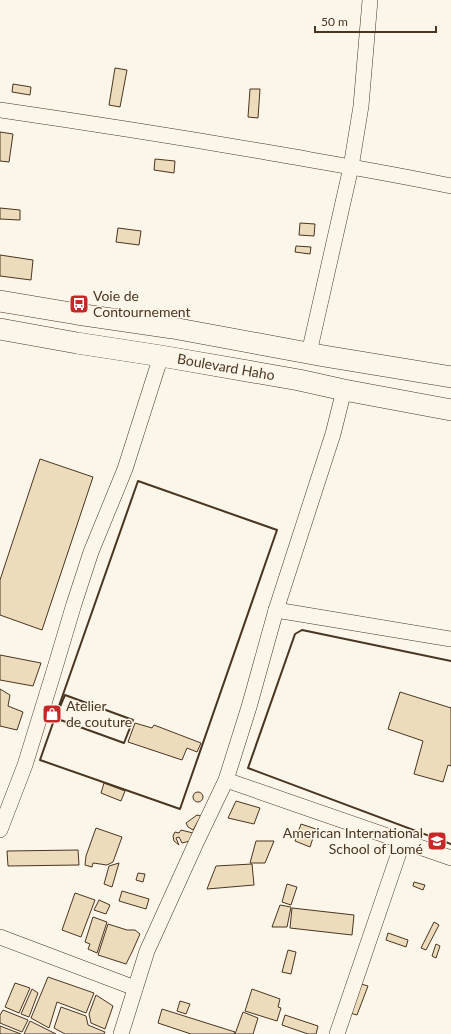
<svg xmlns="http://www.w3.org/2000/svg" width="451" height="1034" font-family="Lato,sans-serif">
<rect width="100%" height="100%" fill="#fbf6e9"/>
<g fill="#ecdcbc" stroke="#4a3520">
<path d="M 115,68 L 127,70 L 120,107 L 109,105 Z"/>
<path d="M 13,84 L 31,87 L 30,95 L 12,92 Z"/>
<path d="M 250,89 L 260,89 L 258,118 L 248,117 Z"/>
<path d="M 0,132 L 13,134 L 9,162 L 0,161 Z"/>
<path d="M 155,159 L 175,161 L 174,173 L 154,170 Z"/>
<path d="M 0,208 L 20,210 L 20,220 L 0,219 Z"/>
<path d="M 300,223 L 315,224 L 314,236 L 299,235 Z"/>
<path d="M 118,228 L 141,231 L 139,245 L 116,242 Z"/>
<path d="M 296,246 L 311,247 L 310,254 L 295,252 Z"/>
<path d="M 0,255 L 33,260 L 31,280 L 0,276 Z"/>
<path d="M 40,459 L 93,477 L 42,630 L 0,615 L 0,580 Z"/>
<path d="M 0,655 L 41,663 L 33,686 L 0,680 Z"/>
<path d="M 0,689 L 10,695 L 8,706 L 23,712 L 17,730 L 0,726 Z"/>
<path d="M 400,692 L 451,708 L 451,707 L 451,766 L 448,765 L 443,782 L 414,774 L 423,741 L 388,729 Z"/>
<path d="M 135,723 L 152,728 L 154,725 L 201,743 L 197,752 L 187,748 L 182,760 L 128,742 Z"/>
<path d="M 104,783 L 125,791 L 121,801 L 101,793 Z"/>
<circle cx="198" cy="797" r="5"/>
<path d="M 236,801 L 260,808 L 254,824 L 228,818 Z"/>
<path d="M 197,815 L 201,816 L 193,830 L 188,827 L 186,823 Z"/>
<path d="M 301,824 L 316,829 L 310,847 L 295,841 Z"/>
<path d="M 96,828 L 122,837 L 113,862 L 107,865 L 93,863 L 92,867 L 85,865 L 86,856 Z"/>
<path d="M 181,830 L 193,833 L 194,840 L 182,843 L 179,837 L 176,838 L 179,845 L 174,841 L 173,836 L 175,832 L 179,833 Z"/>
<path d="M 256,841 L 274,841 L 265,863 L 250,863 Z"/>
<path d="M 78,850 L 79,865 L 8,866 L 7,851 Z"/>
<path d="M 119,863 L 112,887 L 104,884 L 109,866 Z"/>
<path d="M 252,864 L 254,885 L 207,889 L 216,866 Z"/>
<path d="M 138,873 L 145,874 L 143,882 L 136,880 Z"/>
<path d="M 414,882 L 425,885 L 423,890 L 413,886 Z"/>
<path d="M 287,884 L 297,887 L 291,905 L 282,902 Z"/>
<path d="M 122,891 L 149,899 L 146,909 L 119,901 Z"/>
<path d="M 75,893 L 95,900 L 81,937 L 62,930 Z"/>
<path d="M 99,900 L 110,905 L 106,914 L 94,910 Z"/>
<path d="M 280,905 L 291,907 L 287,927 L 272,927 Z"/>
<path d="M 292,908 L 354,915 L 352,935 L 290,928 Z"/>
<path d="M 93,917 L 107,922 L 97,953 L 88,949 L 90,944 L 85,942 Z"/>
<path d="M 434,922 L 439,925 L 426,950 L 421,948 Z"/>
<path d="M 108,924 L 127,930 L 135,930 L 140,934 L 132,952 L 126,964 L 98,955 Z"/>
<path d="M 388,933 L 408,940 L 406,947 L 386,940 Z"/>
<path d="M 436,944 L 440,946 L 436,958 L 432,956 Z"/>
<path d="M 288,950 L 296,952 L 291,974 L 282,972 Z"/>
<path d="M 48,977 L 94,993 L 86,1013 L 57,1002 L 49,1028 L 31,1018 Z"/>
<path d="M 15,983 L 30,988 L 19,1013 L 5,1007 Z"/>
<path d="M 361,984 L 368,986 L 357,1015 L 350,1013 Z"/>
<path d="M 32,989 L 38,993 L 29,1017 L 21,1014 Z"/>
<path d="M 252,989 L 280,999 L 278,1007 L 281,1008 L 277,1021 L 245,1011 Z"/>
<path d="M 96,995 L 113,1006 L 105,1029 L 91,1023 L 89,1014 Z"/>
<path d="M 180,1001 L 190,1004 L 186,1014 L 177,1011 Z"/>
<path d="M 61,1007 L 86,1016 L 88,1025 L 105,1032 L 104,1034 L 65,1034 L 54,1028 Z"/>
<path d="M 162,1009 L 235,1032 L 234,1034 L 191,1034 L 158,1023 Z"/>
<path d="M 3,1010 L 28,1020 L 22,1032 L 0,1023 L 0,1015 Z"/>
<path d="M 243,1012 L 258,1018 L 253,1034 L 235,1034 Z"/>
<path d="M 285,1015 L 318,1026 L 316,1034 L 308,1034 L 282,1025 Z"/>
<path d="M 30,1021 L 56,1034 L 24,1034 Z"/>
<path d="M 0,1026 L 21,1034 L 0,1034 Z"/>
</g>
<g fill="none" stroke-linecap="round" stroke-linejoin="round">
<defs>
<g id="minor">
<path d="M 0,110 C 89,123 178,137 266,152 C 328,163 390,173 451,186"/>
<path d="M 309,353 L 351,167 L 361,106 L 370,0"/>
<path d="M 276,610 L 451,639"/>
<path d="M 226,780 L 451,858"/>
<path d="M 0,830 L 25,765 L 54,671 L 74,604 L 91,552 L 125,469 L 161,356"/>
<path d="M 0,937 L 135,988"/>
<path d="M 121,1034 L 147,951 L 196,843 L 226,780 L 249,707 L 276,610 L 333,434 L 344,390"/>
<path d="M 337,1034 L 403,841"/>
</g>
<g id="secondary">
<path d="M 0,301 L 77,314 L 173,328 L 324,356 L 451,377"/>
<path d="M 0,329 L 77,343 L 161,356 L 299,380 L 344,390 L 451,410"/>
</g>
</defs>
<use href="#minor" stroke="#4a3520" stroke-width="16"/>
<use href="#secondary" stroke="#4a3520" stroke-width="22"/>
<use href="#minor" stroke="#fbf6e9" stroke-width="15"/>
<use href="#secondary" stroke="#fbf6e9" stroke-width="21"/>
<g stroke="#4a3520" stroke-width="2">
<path d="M 138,481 L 277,530 L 180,809 L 40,760 Z"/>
<path d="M 451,661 L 302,630 L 295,634 L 248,768 L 451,844"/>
<path d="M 65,695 L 133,720 L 124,743 L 55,718 Z"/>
</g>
</g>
<defs>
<symbol id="bus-square" viewBox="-11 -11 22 22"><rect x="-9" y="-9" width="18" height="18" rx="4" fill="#c62828" stroke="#fbf6e9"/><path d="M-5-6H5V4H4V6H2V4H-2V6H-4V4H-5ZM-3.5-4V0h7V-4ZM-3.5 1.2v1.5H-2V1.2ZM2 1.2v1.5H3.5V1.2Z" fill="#fff"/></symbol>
<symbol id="shop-square" viewBox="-11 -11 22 22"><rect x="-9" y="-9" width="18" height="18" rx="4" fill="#c62828" stroke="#fbf6e9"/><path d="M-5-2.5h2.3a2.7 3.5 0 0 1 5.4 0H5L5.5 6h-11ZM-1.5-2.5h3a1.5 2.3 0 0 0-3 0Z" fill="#fff"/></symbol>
<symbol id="school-square" viewBox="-11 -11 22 22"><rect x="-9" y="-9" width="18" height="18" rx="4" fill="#c62828" stroke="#fbf6e9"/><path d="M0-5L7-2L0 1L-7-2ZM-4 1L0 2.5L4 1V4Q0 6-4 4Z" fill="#fff"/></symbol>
</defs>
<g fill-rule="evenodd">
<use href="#bus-square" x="68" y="293" width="22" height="22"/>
<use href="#shop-square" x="41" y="703" width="22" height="22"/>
<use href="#school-square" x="426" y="830" width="22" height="22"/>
</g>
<g text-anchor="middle" stroke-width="3" stroke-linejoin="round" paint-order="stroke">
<g font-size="14" fill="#4a3520" stroke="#fbf6e9" text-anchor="start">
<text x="93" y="301">Voie de<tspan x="93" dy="16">Contournement</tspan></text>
<text x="66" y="711">Atelier<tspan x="66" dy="16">de couture</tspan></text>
<text x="423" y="838" text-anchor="end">American International<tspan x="423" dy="16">School of Lomé</tspan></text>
</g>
<g font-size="14" fill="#4a3520" stroke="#fbf6e9">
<text transform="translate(226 367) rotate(10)" y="5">Boulevard Haho</text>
</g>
</g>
<path d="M315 26v6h121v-6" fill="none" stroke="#4a3520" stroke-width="2"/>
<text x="321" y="26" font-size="12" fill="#4a3520" stroke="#fbf6e9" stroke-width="3" paint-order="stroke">50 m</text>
</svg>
